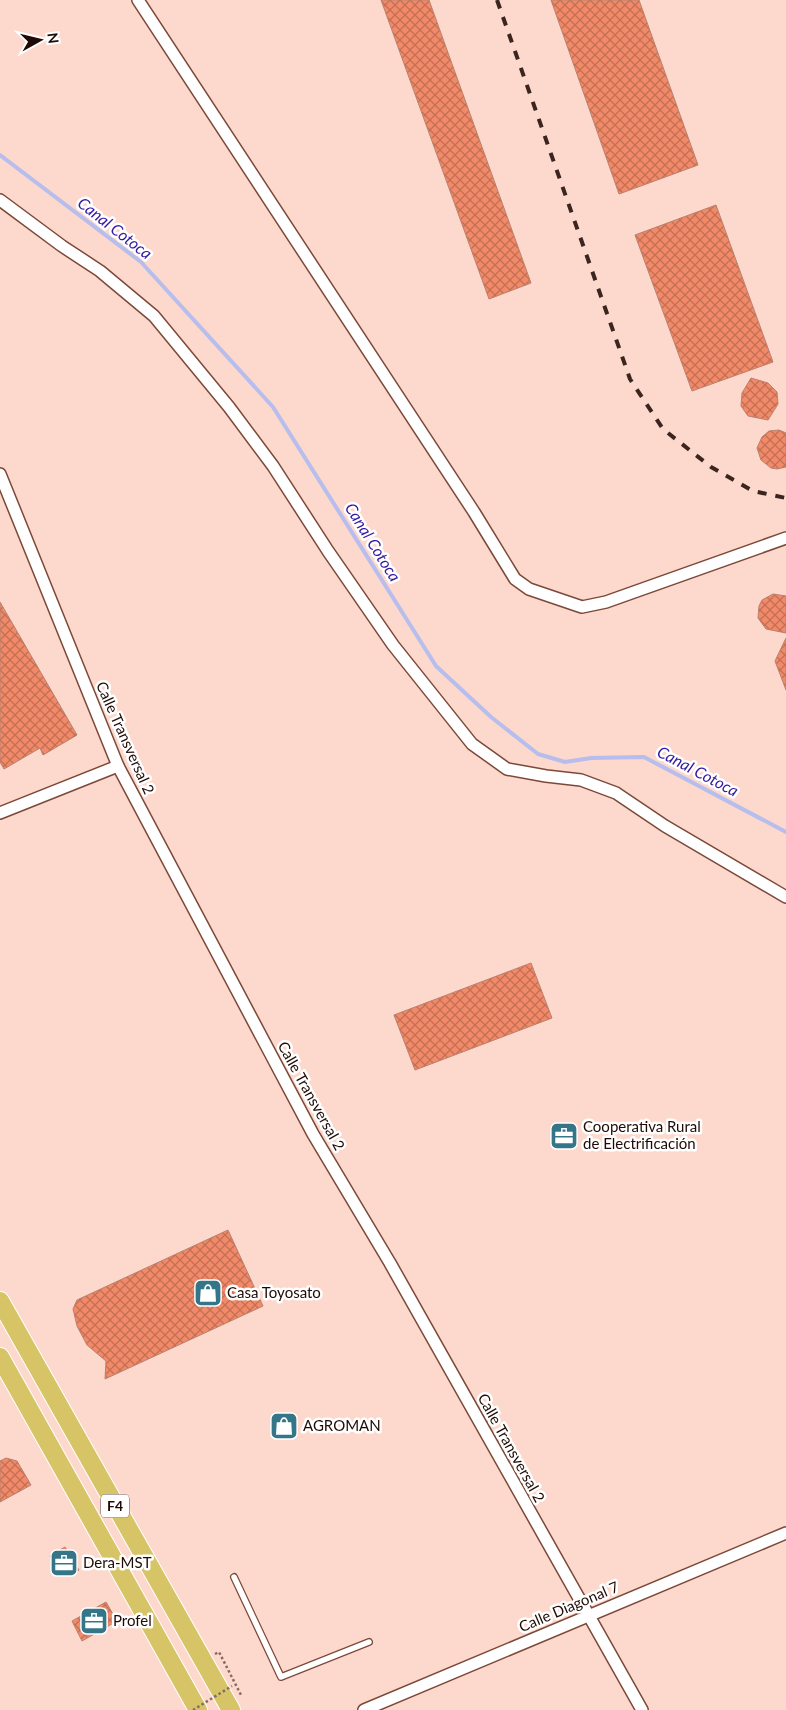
<svg xmlns="http://www.w3.org/2000/svg" width="786" height="1710" font-family="Lato,sans-serif">
<defs>
<pattern id="building-cross-hatch" width="8" height="8" patternUnits="userSpaceOnUse" patternTransform="scale(1.25)"><rect width="8" height="8" fill="#f28a69"/><path d="M0 0l8 8M0 8l8-8" fill="none" stroke="#c36f54"/></pattern>
</defs>
<rect width="100%" height="100%" fill="#fdd8cc"/>
<g fill="none" stroke-linecap="round" stroke-linejoin="round">
<path stroke="#b7bded" stroke-width="4" d="M 0,155 L 141,262 L 273,407 L 436,666 L 491,717 L 538,754 L 565,762 L 591,758 L 644,757 L 786,832"/>
</g>
<g fill="url(#building-cross-hatch)" stroke="#b9816e">
<path d="M 381,0 L 429,0 L 531,283 L 489,299 Z"/>
<path d="M 551,0 L 639,0 L 698,165 L 619,194 Z"/>
<path d="M 716,205 L 773,362 L 692,391 L 635,235 Z"/>
<path d="M 751,378 L 768,383 L 777,392 L 778,404 L 768,420 L 748,416 L 741,406 L 742,393 Z"/>
<path d="M 779,430 L 786,433 L 786,467 L 777,469 L 771,468 L 761,460 L 757,448 L 762,437 L 769,431 Z"/>
<path d="M 773,594 L 786,596 L 786,633 L 766,629 L 758,618 L 759,606 L 762,600 Z"/>
<path d="M 0,602 L 77,735 L 43,755 L 40,748 L 4,769 L 0,762 Z"/>
<path d="M 786,638 L 786,690 L 775,661 Z"/>
<path d="M 531,963 L 552,1018 L 415,1070 L 394,1015 Z"/>
<path d="M 228,1230 L 263,1306 L 105,1379 L 106,1361 L 87,1345 L 77,1326 L 73,1309 L 77,1300 Z"/>
<path d="M 6,1458 L 17,1461 L 31,1485 L 0,1502 L 0,1461 Z"/>
<path d="M 65,1547 L 79,1570 L 70,1575 L 67,1570 L 60,1574 L 50,1556 Z"/>
<path d="M 106,1602 L 117,1621 L 82,1641 L 72,1621 Z"/>
</g>
<g fill="none" stroke-linecap="round" stroke-linejoin="round">
<defs>
<path id="service" d="M 234,1577 L 281,1677 L 369,1642"/>
<g id="minor">
<path d="M 138,0 L 474,512 L 515,579 L 529,589 L 582,607 L 606,602 L 786,538"/>
<path d="M 0,200 L 62,246 L 100,271 L 154,316 L 229,407 L 273,466 L 328,551 L 393,645 L 472,744 L 507,769 L 546,776 L 581,780 L 616,793 L 665,826 L 786,897"/>
<path d="M 0,474 L 118,766 L 313,1134 L 390,1263 L 642,1710"/>
<path d="M 0,813 L 118,766"/>
<path d="M 364,1710 L 786,1533"/>
</g>
<g id="trunk">
<path d="M 0,1301 L 231,1710"/>
<path d="M 0,1357 L 198,1710"/>
</g>
</defs>
<use href="#service" stroke="#7c4938" stroke-width="8"/>
<use href="#minor" stroke="#7c4938" stroke-width="14"/>
<use href="#trunk" stroke="#fff" stroke-width="20"/>
<path stroke="#866b62" stroke-width="2.5" stroke-dasharray="2.5 2.5" stroke-linecap="butt" d="M 215,1654 L 219,1652 L 241,1695 L 239,1696"/>
<use href="#service" stroke="#fff" stroke-width="5.5"/>
<use href="#minor" stroke="#fff" stroke-width="11"/>
<use href="#trunk" stroke="#d6c466" stroke-width="18"/>
<path stroke="#3b251e" stroke-width="4" stroke-dasharray="9 9" stroke-linecap="butt" d="M 497,0 L 630,379 L 663,429 L 711,467 L 753,491 L 786,498"/>
<path stroke="#866b62" stroke-width="2.5" stroke-dasharray="2.5 2.5" stroke-linecap="butt" d="M 193,1710 L 232,1686"/>
</g>
<defs>
<symbol id="office-square" viewBox="-11 -11 22 22"><rect x="-9" y="-9" width="18" height="18" rx="4" fill="#347688" stroke="#fff"/><path d="M-6-3h4V-5.5h4V-3h4V5H-6ZM-1-4.5V-3h2v-1.5ZM-6 0V1H6V0Z" fill="#fff"/></symbol>
<symbol id="shop-square" viewBox="-11 -11 22 22"><rect x="-9" y="-9" width="18" height="18" rx="4" fill="#347688" stroke="#fff"/><path d="M-5-2.5h2.3a2.7 3.5 0 0 1 5.4 0H5L5.5 6h-11ZM-1.5-2.5h3a1.5 2.3 0 0 0-3 0Z" fill="#fff"/></symbol>
</defs>
<g fill-rule="evenodd">
<use href="#office-square" x="548" y="1120" width="32" height="32"/>
<use href="#shop-square" x="192" y="1277" width="32" height="32"/>
<use href="#shop-square" x="268" y="1410" width="32" height="32"/>
<use href="#office-square" x="48" y="1547" width="32" height="32"/>
<use href="#office-square" x="78" y="1605" width="32" height="32"/>
</g>
<g text-anchor="middle" stroke-width="5" stroke-linejoin="round" paint-order="stroke">
<rect fill="#fff" stroke="#625450" stroke-width="1" x="101" y="1494.5" width="28" height="23" rx="4"/>
<g font-size="14" font-weight="bold" fill="#1f0b05">
<text x="115" y="1511">F4</text>
</g>
<g font-size="15" fill="#1f0b05" stroke="#fff">
<text transform="translate(125 738) rotate(66)" y="5">Calle Transversal 2</text>
<text transform="translate(311 1096) rotate(61)" y="5">Calle Transversal 2</text>
<text transform="translate(511 1448) rotate(61)" y="5">Calle Transversal 2</text>
<text transform="translate(569 1607) rotate(-23)" y="5">Calle Diagonal 7</text>
</g>
<g font-size="15" fill="#1f0b05" stroke="#fff" text-anchor="start">
<text x="583" y="1132">Cooperativa Rural<tspan x="583" dy="17">de Electrificación</tspan></text>
<text x="227" y="1298">Casa Toyosato</text>
<text x="303" y="1431">AGROMAN</text>
<text x="83" y="1568">Dera-MST</text>
<text x="113" y="1626">Profel</text>
</g>
<g font-size="16" font-style="italic" fill="#3319a3" stroke="#fff">
<text transform="translate(115 228) rotate(38)" y="6">Canal Cotoca</text>
<text transform="translate(373 542) rotate(58)" y="6">Canal Cotoca</text>
<text transform="translate(698 771) rotate(28)" y="6">Canal Cotoca</text>
</g>
</g>
<g transform="translate(40 40) rotate(82)" stroke="#ffffff" stroke-width="4" paint-order="stroke">
<path d="M0-4L9 19L0 12L-9 19Z" fill="#1f0b05"/>
<text y="-8" font-size="14" font-weight="bold" text-anchor="middle" fill="#1f0b05">N</text>
</g>
</svg>
